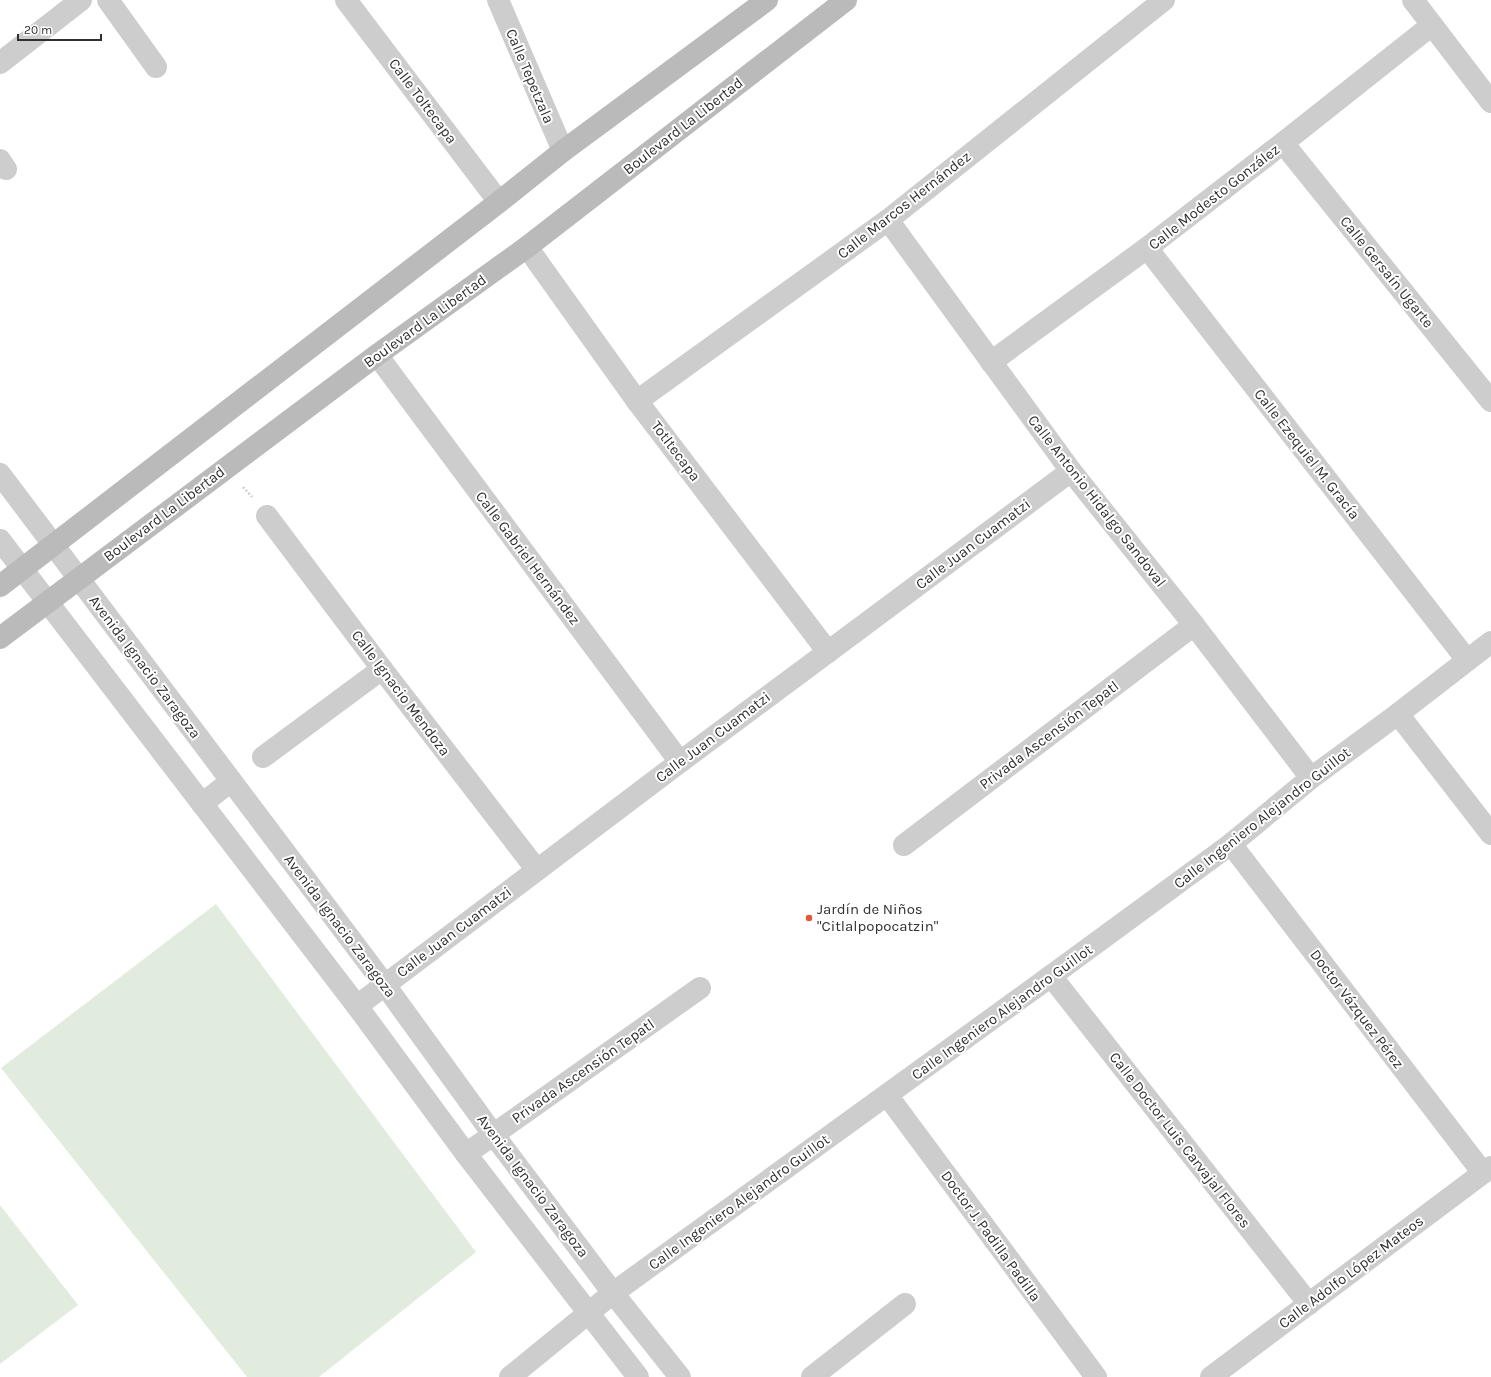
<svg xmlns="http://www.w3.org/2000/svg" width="1491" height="1377" font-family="Karla,sans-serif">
<rect width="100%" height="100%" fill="#fff"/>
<g fill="#e2ecde">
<path d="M 216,904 L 476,1252 L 319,1377 L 247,1377 L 1,1068 Z"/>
<path d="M 0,1205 L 78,1305 L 0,1364 Z"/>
</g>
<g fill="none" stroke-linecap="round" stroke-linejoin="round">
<path stroke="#cdcdcd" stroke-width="2.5" stroke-dasharray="2 2" stroke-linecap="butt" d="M 243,487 L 252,497"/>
<g stroke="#cdcdcd" stroke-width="22">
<path d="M 108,0 L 156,67"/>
<path d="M 346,0 L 499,202"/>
<path d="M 498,0 L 563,151"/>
<path d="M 1413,0 L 1491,102"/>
<path d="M 0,63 L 81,0"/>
<path d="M 1283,143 L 1491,401"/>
<path d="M 0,160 L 6,169"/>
<path d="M 888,220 L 1071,471 L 1194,625 L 1311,778"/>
<path d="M 527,247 L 637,401 L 828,652"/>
<path d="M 1147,248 L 1467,660"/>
<path d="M 377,355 L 680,762"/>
<path d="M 991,362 L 1147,248 L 1283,143 L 1432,25"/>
<path d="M 637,401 L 888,220 L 1164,0"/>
<path d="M 0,474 L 385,985 L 493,1134 L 613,1293 L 680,1377"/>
<path d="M 267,516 L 382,669 L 537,870"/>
<path d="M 0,540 L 357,1006 L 466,1154 L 638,1377"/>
<path d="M 1398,714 L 1491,834"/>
<path d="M 263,757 L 382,669"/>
<path d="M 202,804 L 231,781"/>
<path d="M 1231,844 L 1483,1173"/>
<path d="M 904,845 L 1194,625"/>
<path d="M 1051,976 L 1309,1304"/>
<path d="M 357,1006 L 680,762 L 1071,471"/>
<path d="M 887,1095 L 1096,1377"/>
<path d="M 466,1154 L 700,988"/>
<path d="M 510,1377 L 613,1293 L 1051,976 L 1231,844 L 1311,778 L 1398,714 L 1491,642"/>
<path d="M 812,1377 L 905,1304"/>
<path d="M 1211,1377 L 1491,1167"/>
</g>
<g stroke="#bababa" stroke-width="22">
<path d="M 0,586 L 499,202 L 563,151 L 767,0"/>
<path d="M 0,638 L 377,355 L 527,247 L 846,0"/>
</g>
</g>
<circle fill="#e15737" stroke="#fff" stroke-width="1.5" cx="809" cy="918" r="4"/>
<g text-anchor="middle" stroke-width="4" stroke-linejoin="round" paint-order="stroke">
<g font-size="15" fill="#303030" stroke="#fff">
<text transform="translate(530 76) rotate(67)" y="5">Calle Tepetzala</text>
<text transform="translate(423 101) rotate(53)" y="5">Calle Toltecapa</text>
<text transform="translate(683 126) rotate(-38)" y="5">Boulevard La Libertad</text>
<text transform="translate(1214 197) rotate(-38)" y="5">Calle Modesto González</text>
<text transform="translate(904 205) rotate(-38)" y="5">Calle Marcos Hernández</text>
<text transform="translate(1387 272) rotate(51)" y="5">Calle Gersaín Ugarte</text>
<text transform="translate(425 321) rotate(-36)" y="5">Boulevard La Libertad</text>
<text transform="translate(676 451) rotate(53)" y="5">Totltecapa</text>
<text transform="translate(1307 454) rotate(52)" y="5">Calle Ezequiel M. Gracía</text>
<text transform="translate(1097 501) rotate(52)" y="5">Calle Antonio Hidalgo Sandoval</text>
<text transform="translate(164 514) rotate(-37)" y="5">Boulevard La Libertad</text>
<text transform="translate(973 544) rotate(-37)" y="5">Calle Juan Cuamatzi</text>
<text transform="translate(528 558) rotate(53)" y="5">Calle Gabriel Hernández</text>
<text transform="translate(145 667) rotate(53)" y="5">Avenida Ignacio Zaragoza</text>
<text transform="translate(401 693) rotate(53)" y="5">Calle Ignacio Mendoza</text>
<text transform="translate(1049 735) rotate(-37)" y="5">Privada Ascensión Tepatl</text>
<text transform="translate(713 737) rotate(-37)" y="5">Calle Juan Cuamatzi</text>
<text transform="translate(1262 818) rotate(-38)" y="5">Calle Ingeniero Alejandro Guillot</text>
<text transform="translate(340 926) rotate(53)" y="5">Avenida Ignacio Zaragoza</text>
<text transform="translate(454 932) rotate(-37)" y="5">Calle Juan Cuamatzi</text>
<text transform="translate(1357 1009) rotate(53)" y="5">Doctor Vázquez Pérez</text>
<text transform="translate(1002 1012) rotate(-36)" y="5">Calle Ingeniero Alejandro Guillot</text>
<text transform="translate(583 1071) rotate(-35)" y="5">Privada Ascensión Tepatl</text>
<text transform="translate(1180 1140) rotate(52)" y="5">Calle Doctor Luis Carvajal Flores</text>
<text transform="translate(533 1186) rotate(53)" y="5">Avenida Ignacio Zaragoza</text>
<text transform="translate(739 1202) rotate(-36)" y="5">Calle Ingeniero Alejandro Guillot</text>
<text transform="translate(991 1236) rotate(54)" y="5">Doctor J. Padilla Padilla</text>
<text transform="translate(1351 1272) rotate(-37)" y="5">Calle Adolfo López Mateos</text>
</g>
<g font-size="15" fill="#303030" stroke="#fff" text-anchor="start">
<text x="817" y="914">Jardín de Niños<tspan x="817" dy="17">"Citlalpopocatzin"</tspan></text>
</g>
</g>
<path d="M18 34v6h83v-6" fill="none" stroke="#303030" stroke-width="2"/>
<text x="24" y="34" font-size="12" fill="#303030" stroke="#ffffff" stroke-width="3" paint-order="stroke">20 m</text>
</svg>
